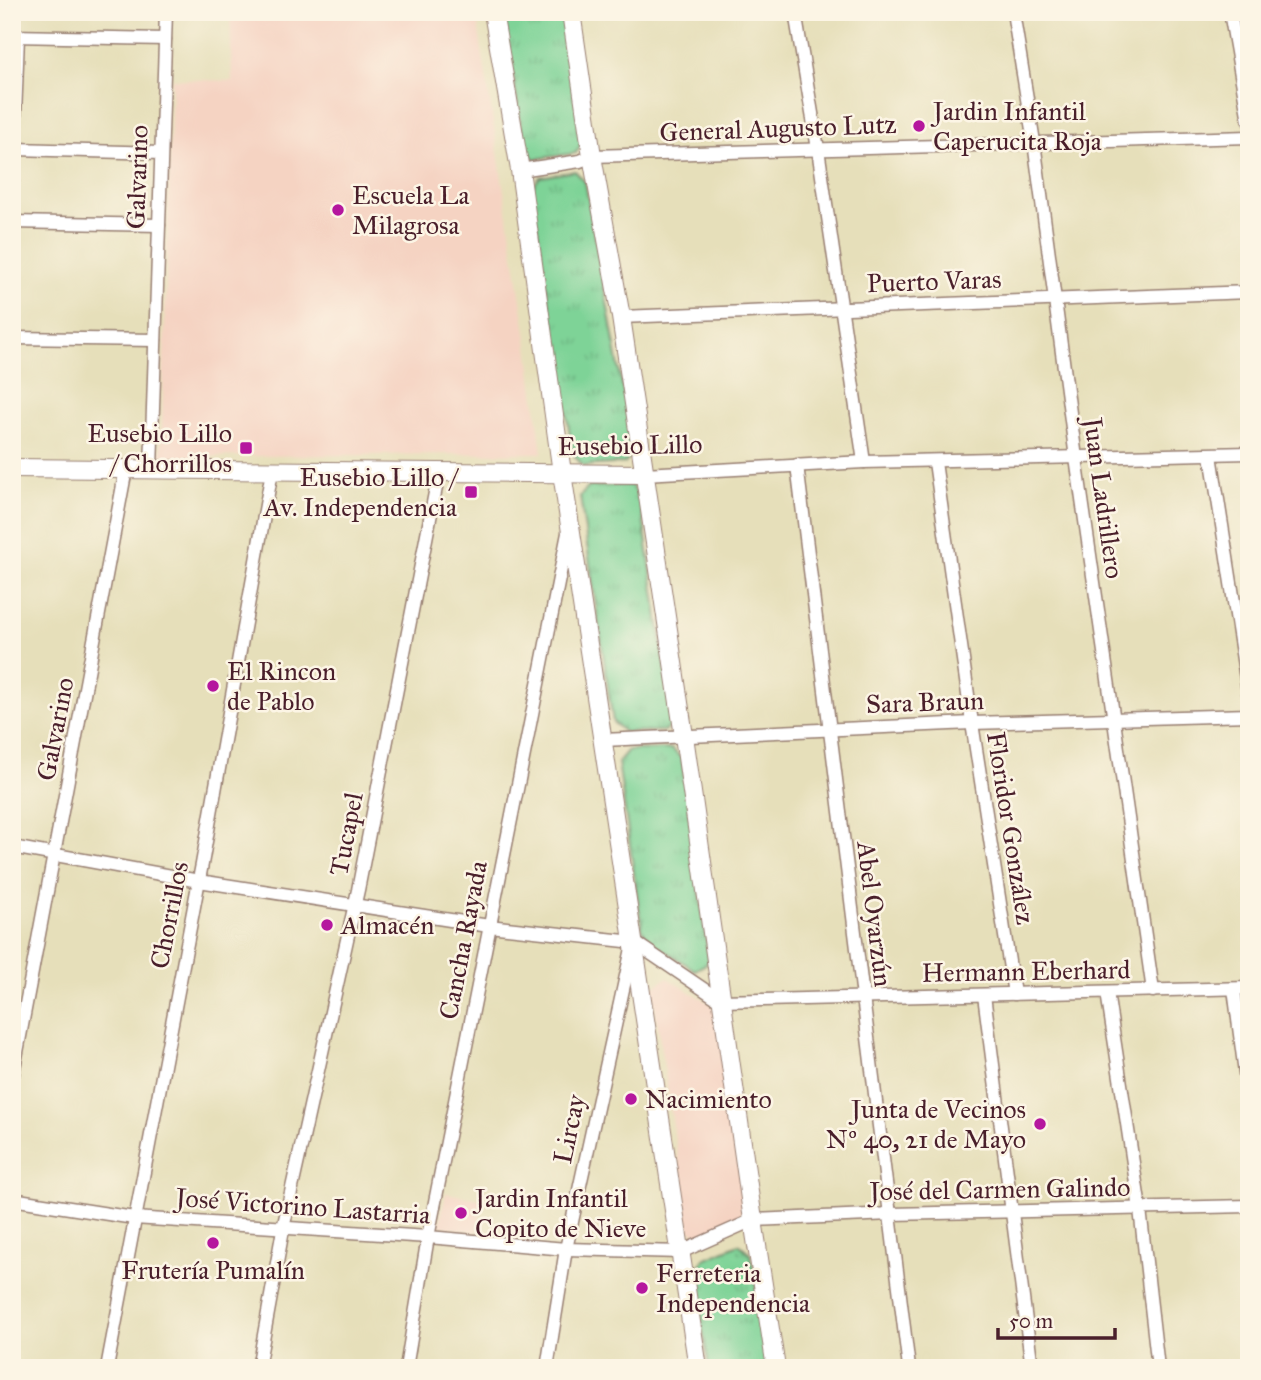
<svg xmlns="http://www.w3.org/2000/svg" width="1261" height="1380" font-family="'IM FELL Great Primer',serif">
<defs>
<pattern id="grass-tufts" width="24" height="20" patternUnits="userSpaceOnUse" patternTransform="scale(1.75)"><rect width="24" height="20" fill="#7ed397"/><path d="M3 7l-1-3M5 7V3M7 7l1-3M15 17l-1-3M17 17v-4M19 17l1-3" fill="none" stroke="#6eb582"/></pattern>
</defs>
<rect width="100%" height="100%" fill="#fcf5e5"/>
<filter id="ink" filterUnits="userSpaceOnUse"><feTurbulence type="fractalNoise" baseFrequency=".0143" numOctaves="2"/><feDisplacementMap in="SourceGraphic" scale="14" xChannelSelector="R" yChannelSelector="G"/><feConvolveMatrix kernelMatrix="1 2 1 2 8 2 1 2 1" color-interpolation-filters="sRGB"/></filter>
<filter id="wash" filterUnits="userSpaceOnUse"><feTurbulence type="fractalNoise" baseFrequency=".00686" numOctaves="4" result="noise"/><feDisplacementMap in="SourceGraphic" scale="28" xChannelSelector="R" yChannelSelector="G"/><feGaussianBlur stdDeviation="1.57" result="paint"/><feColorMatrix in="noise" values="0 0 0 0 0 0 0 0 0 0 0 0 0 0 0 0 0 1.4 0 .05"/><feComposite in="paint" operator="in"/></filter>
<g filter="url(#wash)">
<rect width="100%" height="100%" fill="#e6dfba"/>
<g fill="#f5d3c2">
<path d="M 230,12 L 476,12 L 527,339 L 542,453 L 161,457 L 172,79 L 232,81 Z"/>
<path d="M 667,978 L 711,1004 L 720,1022 L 744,1203 L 739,1220 L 702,1236 L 689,1230 L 652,988 Z"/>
<path d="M 446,1193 L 484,1200 L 476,1232 L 439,1226 Z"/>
</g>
<g fill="url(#grass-tufts)" stroke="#647961" stroke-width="2">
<path d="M 503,12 L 562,12 L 583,141 L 576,153 L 535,159 L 525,150 Z"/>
<path d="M 575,171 L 585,182 L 634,451 L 625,463 L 583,466 L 573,454 L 531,189 L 540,177 Z"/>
<path d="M 631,485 L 640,498 L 674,724 L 664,731 L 624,732 L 613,722 L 580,496 L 589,487 Z"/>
<path d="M 672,749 L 682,759 L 709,962 L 695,970 L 650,941 L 642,929 L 618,762 L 628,750 Z"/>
<path d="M 739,1244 L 751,1254 L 769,1368 L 709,1368 L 694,1276 L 704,1259 Z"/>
</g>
</g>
<g filter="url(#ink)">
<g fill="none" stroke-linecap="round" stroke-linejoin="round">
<defs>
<g id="street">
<path d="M 795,12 L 818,149 L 864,462"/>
<path d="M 1013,12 L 1034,142 L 1076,458 L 1153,991"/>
<path d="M 1230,12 L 1249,121"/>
<path d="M 12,36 L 165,39"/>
<path d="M 15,149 L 161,153"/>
<path d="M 520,170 L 580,161 L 592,156 L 1249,137"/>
<path d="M 12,197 L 18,36"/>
<path d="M 12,222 L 159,225"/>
<path d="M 621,317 L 1249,292"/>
<path d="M 12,338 L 155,340"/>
<path d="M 1211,455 L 1249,698"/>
<path d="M 935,462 L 972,723 L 1014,994"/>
<path d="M 797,465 L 909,1368"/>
<path d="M 151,469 L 166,12"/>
<path d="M 644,474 L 864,462 L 1249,453"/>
<path d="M 603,740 L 972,723 L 1249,715"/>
<path d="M 12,847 L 199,881 L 489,926 L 634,942 L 721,1001 L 1249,988"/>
<path d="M 1234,989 L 1249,1103"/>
<path d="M 1107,992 L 1140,1209 L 1158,1368"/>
<path d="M 984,995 L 1032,1368"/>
<path d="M 12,1079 L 126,469"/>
<path d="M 12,1199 L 134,1218 L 428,1237 L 566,1249 L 681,1252 L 753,1220 L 892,1214 L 1249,1206"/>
<path d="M 107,1368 L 202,864 L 272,471"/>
<path d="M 258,1368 L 284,1224 L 358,890 L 439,472"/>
<path d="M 406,1368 L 428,1237 L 568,533"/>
<path d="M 547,1368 L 566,1249 L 631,953"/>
</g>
<g id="secondary">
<path d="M 493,12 L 520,170 L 562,473 L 698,1368"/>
<path d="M 571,12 L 592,156 L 621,317 L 684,736 L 753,1220 L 776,1368"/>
<path d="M 12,468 L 644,474"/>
</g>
</defs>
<use href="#street" stroke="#987f72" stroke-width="15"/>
<use href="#secondary" stroke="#987f72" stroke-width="20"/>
<use href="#street" stroke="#fff" stroke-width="12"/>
<use href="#secondary" stroke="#fff" stroke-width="18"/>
</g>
</g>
<g fill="#b5179e" stroke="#fcf5e5" stroke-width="2.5">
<circle cx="919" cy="126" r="7"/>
<circle cx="338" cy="210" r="7"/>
<rect x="239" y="441" width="14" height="14" rx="3.5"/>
<rect x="464" y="485" width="14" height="14" rx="3.5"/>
<circle cx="213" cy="686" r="7"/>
<circle cx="327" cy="925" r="7"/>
<circle cx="631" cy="1099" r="7"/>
<circle cx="1040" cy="1124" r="7"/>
<circle cx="461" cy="1213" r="7"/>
<circle cx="213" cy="1243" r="7"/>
<circle cx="642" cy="1288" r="7"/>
</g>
<g text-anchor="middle" stroke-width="5" stroke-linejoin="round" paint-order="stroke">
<g font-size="26" fill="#4a1f2b" stroke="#fcf5e5" text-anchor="start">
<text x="933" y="120">Jardin Infantil<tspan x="933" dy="30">Caperucita Roja</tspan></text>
<text x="352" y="204">Escuela La<tspan x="352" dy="30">Milagrosa</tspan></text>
<text x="232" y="442" text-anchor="end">Eusebio Lillo<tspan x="232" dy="30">/ Chorrillos</tspan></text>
<text x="457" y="486" text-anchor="end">Eusebio Lillo /<tspan x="457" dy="30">Av. Independencia</tspan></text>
<text x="227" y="680">El Rincon<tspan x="227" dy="30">de Pablo</tspan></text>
<text x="341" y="934">Almacén</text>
<text x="645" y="1108">Nacimiento</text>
<text x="1026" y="1118" text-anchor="end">Junta de Vecinos<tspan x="1026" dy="30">Nº 40, 21 de Mayo</tspan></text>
<text x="475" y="1207">Jardin Infantil<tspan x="475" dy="30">Copito de Nieve</tspan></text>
<text x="213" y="1279" text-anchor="middle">Frutería Pumalín</text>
<text x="656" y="1282">Ferreteria<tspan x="656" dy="30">Independencia</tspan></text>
</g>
<g font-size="26" fill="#4a1f2b" stroke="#fcf5e5">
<text transform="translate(778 128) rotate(-2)" y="9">General Augusto Lutz</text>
<text transform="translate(137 177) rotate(-88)" y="9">Galvarino</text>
<text transform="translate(934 281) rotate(-2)" y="9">Puerto Varas</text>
<text transform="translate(630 445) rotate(-1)" y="9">Eusebio Lillo</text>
<text transform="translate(1104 498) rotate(82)" y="9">Juan Ladrillero</text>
<text transform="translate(925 702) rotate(-2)" y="9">Sara Braun</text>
<text transform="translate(55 729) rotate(-79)" y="9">Galvarino</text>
<text transform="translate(1011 828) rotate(81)" y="9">Floridor González</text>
<text transform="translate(346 834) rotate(-79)" y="9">Tucapel</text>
<text transform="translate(875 914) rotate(83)" y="9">Abel Oyarzún</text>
<text transform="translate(169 915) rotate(-79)" y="9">Chorrillos</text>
<text transform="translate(463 940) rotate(-79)" y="9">Cancha Rayada</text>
<text transform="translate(1026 971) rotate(-1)" y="9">Hermann Eberhard</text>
<text transform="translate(569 1129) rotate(-78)" y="9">Lircay</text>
<text transform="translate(1000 1189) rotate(-1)" y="9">José del Carmen Galindo</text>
<text transform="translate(303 1206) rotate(4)" y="9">José Victorino Lastarria</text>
</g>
</g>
<rect width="1261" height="1380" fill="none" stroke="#fcf5e5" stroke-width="42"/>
<path d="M998 1328v10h117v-10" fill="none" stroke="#4a1f2b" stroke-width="3.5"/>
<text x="1009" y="1328" font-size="21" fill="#4a1f2b" stroke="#fcf5e5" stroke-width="5" paint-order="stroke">50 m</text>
</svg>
